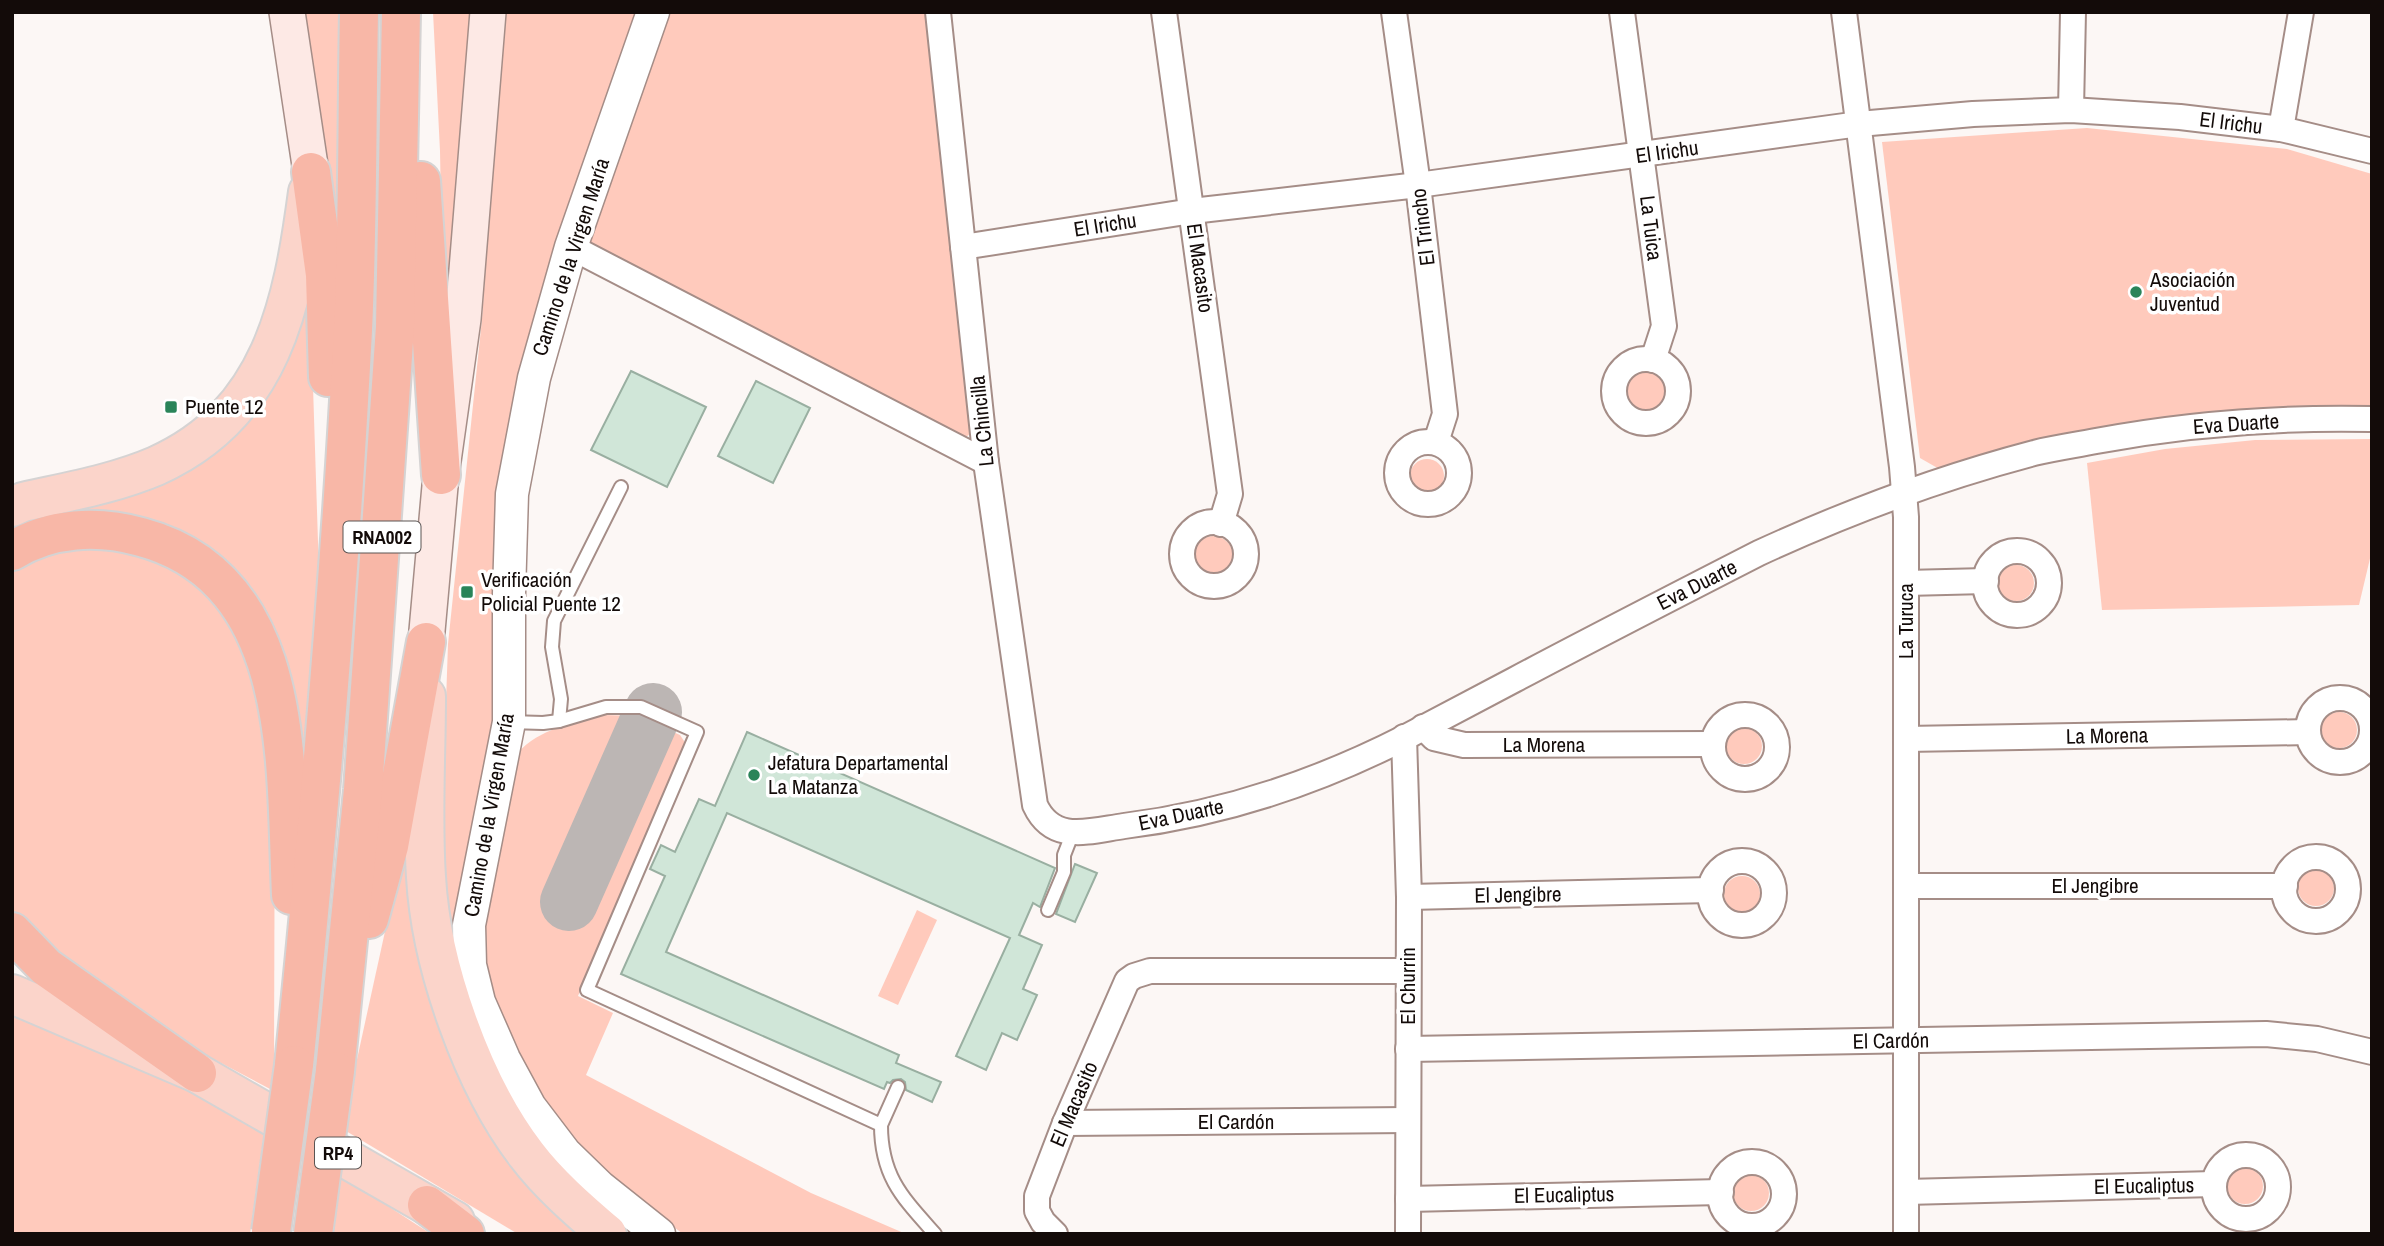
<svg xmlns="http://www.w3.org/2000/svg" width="2384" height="1246" font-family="'Archivo Narrow',sans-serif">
<rect width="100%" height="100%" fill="#fcf7f5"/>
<g fill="#ffcabc">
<path d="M 300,12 L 345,12 L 342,258 Z"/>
<path d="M 433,12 L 474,12 L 447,293 L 442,259 L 440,151 Z"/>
<path d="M 503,12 L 640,12 L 559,244 L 497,721 L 460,980 L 440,875 L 448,644 L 482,319 Z"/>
<path d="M 667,12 L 927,12 L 971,433 L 966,437 L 961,435 L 591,247 L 589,241 Z"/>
<path d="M 2087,128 L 2287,149 L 2372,174 L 2372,410 L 1941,470 L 1920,458 L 1882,142 Z"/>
<path d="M 310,293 L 319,573 L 304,759 L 301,759 L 277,663 L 185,546 L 12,538 L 12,519 L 150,482 Z"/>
<circle cx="1645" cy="392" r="20"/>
<path d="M 2372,439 L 2372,550 L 2359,605 L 2102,610 L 2087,463 L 2165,449 L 2255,440 Z"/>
<circle cx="1427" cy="476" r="17"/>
<circle cx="1213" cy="556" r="20"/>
<path d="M 59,545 L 151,550 L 223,599 L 275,736 L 274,1063 L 270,1089 L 204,1054 L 61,959 L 12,914 L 12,566 Z"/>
<circle cx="2016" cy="583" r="18"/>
<circle cx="2339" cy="730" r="18"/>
<path d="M 604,715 L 637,716 L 680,735 L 684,741 L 684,749 L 578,996 L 613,1013 L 586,1075 L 811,1193 L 906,1234 L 683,1234 L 606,1175 L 572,1140 L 545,1102 L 518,1052 L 494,997 L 485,964 L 485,927 L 518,753 C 539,728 574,724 604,715 Z"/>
<circle cx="1744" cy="746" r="18"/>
<path d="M 404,858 L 407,858 L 587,1234 L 518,1234 L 346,1131 L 354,1073 L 400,863 Z"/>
<circle cx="2316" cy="888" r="18"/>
<circle cx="1742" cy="894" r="18"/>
<path d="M 917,910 L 937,920 L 898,1005 L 878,996 Z"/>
<path d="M 12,1014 L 190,1092 L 264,1133 L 250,1234 L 12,1234 Z"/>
<circle cx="2245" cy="1186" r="18"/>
<path d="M 340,1175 L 431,1234 L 331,1234 Z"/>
<circle cx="1751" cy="1193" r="18"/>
</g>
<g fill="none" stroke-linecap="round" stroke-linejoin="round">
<path stroke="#bcb6b4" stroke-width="58" d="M 569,902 L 653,712"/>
</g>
<g fill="#d0e6d8" stroke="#99afa1" stroke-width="2">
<path d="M 631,371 L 706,407 L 667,487 L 591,450 Z"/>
<path d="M 756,381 L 810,408 L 773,483 L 718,456 Z"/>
<path d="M 747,732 L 1055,868 L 1040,907 L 1033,903 L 1019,935 L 1042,945 L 1023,989 L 1037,995 L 1017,1040 L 1002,1033 L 986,1070 L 956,1056 L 1010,938 L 727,813 L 666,952 L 899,1055 L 896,1063 L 941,1082 L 932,1102 L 906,1090 L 905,1082 L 901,1079 L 893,1080 L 890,1083 L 887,1082 L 884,1089 L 621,974 L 665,876 L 650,869 L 661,845 L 675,852 L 699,799 L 715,806 Z"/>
<path d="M 1075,864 L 1097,873 L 1075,922 L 1056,914 Z"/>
</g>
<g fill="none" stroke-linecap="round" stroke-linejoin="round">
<defs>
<g id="service">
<path d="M 559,721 L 561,699 L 552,647 L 554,621 L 621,487"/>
<path d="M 509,722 L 543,723 L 559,721 L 606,707 L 641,707 L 697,732 L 587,990 L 881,1125 C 881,1177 903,1198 935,1234"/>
<path d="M 1048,910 L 1064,872 L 1064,855 L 1073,832"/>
<path d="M 881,1125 L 898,1087"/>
</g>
<g id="minor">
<path d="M 938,12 L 986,462 L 1035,805 C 1053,844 1089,831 1124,826 C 1221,814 1318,782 1406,737 C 1442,718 1478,699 1514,680 C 1595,637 1677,595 1759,553 C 1848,512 1939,478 2034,453 C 2054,448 2076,445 2096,441 C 2187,424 2279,417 2372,419"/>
<path d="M 1164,12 L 1230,494 L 1221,524"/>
<path d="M 1394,12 L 1418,185 L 1445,414 L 1436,442"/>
<path d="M 1622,12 L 1664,326 L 1653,360"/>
<path d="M 1844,12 L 1902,467 L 1906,517 L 1906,1234"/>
<path d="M 2071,110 L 2073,12"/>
<path d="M 2281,129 L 2301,12"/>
<path d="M 571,247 L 986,462"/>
<path d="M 963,247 L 1192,211 L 1418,185 L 1859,124 L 1973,114 L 2071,110 L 2180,117 L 2281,129 L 2372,151"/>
<circle cx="1646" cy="391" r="32"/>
<circle cx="1428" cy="473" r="31"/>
<circle cx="1214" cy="554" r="32"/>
<circle cx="2017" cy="583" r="32"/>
<path d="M 1906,583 L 1986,581"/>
<circle cx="2340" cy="730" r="32"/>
<circle cx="1745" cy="747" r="32"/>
<path d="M 1423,727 L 1434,738 L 1464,745 L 1713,744"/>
<path d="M 1404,737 L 1409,897 L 1408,1234"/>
<path d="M 1906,739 L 2308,732"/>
<circle cx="2316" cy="889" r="32"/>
<circle cx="1742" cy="893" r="32"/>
<path d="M 1906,886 L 2285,886"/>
<path d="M 1409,897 L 1711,890"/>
<path d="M 1408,1049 L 2266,1034 L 2317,1039 L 2372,1052"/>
<path d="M 1065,1123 L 1408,1120"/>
<circle cx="2246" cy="1187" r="32"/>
<circle cx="1752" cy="1194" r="32"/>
<path d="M 1906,1192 L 2214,1184"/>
<path d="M 1408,1199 L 1721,1192"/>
<path d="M 1055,1234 L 1043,1222 L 1037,1211 L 1037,1196 L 1065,1123 L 1127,981 L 1134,976 L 1150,971 L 1408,971"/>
</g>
<path id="tertiary" d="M 653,12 L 571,247 L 534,378 L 512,494 L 509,594 L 509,722 L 469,925 L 470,965 L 479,1002 L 504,1059 L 530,1107 L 565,1153 L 600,1187 L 659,1234"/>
<g id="secondary">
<path d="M 287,12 L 311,172"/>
<path d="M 426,642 L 441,475 L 463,319 L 488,12"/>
</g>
<g id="primary">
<path d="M 12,507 L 23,502 C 67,492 114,484 156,466 C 272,414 293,305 308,192"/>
<path d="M 426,696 C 426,756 422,817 426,877 C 431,966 473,1085 527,1155 C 549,1184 579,1210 607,1234"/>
<path d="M 12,994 L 197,1073 L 455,1221"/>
</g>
<g id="motorway">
<path d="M 311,172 L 325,275 L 328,377"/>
<path d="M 421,181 L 441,475"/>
<path d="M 12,551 C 51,527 98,525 141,537 C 298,579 285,767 291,895"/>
<path d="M 369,919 L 389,846 L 426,642"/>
<path d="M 12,932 L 46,967 L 197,1073"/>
<path d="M 294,1065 C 319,821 340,576 353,330 C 358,225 357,118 359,12"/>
<path d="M 335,1071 L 363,790 L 395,327 L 401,12"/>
<path d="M 427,1205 L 465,1234"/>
</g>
</defs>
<use href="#service" stroke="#a58d87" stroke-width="16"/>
<use href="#minor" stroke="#a58d87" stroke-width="28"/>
<use href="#tertiary" stroke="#a58d87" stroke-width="35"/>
<use href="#secondary" stroke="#a58d87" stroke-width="38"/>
<use href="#primary" stroke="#d5d3d3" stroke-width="42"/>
<use href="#motorway" stroke="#d5d3d3" stroke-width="42"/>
<use href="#service" stroke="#fff" stroke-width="12"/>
<use href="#minor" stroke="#fff" stroke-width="24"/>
<use href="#tertiary" stroke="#fff" stroke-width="32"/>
<use href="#secondary" stroke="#fde9e5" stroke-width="35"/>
<use href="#primary" stroke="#fbd4ca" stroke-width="38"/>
<use href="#motorway" stroke="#f8b7a7" stroke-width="38"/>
<defs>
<g id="motorway-bridge">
<path d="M 271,1232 L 294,1065"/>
<path d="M 313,1234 L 335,1071"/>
</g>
</defs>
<use href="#motorway-bridge" stroke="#d5d3d3" stroke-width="42" stroke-linecap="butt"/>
<use href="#motorway-bridge" stroke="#f8b7a7" stroke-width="38"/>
</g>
<g fill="#2a8459" stroke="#fff" stroke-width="2.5">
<circle cx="2136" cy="292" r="7"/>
<rect x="164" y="400" width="14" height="14" rx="3.5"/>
<rect x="460" y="585" width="14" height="14" rx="3.5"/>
<circle cx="754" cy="775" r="7"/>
</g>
<g text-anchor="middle" stroke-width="7" stroke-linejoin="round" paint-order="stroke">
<g fill="#fff" stroke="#5a5453" stroke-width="2">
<rect x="343.5" y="521.5" width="77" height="31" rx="5"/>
<rect x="315" y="1137.5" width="46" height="31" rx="5"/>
</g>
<g font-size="19" font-weight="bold" fill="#130b09">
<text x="382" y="544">RNA002</text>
<text x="338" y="1160">RP4</text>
</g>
<g font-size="21" fill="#130b09" stroke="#fff">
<text transform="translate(2231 123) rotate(7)" y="7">El Irichu</text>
<text transform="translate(1667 152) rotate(-8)" y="7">El Irichu</text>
<text transform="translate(1105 225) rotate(-9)" y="7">El Irichu</text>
<text transform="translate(1423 227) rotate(-97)" y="7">El Trincho</text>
<text transform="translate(1651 228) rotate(83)" y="7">La Tuica</text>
<text transform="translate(571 257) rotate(-72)" y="7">Camino de la Virgen María</text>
<text transform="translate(1200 268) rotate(82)" y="7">El Macasito</text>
<text transform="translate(982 421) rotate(-96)" y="7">La Chincilla</text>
<text transform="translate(2236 424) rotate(-4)" y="7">Eva Duarte</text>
<text transform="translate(1697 585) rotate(-27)" y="7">Eva Duarte</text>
<text transform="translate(1906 621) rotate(-90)" y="7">La Turuca</text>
<text transform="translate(2107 736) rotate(-1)" y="7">La Morena</text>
<text x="1544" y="752">La Morena</text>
<text transform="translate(489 815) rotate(-80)" y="7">Camino de la Virgen María</text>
<text transform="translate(1181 815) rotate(-12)" y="7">Eva Duarte</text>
<text x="2095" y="893">El Jengibre</text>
<text transform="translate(1518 895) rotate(-1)" y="7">El Jengibre</text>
<text transform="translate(1408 986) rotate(-90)" y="7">El Churrin</text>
<text transform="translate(1891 1041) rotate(-1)" y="7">El Cardón</text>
<text transform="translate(1074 1104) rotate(-67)" y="7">El Macasito</text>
<text x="1236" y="1129">El Cardón</text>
<text transform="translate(2144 1186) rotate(-1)" y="7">El Eucaliptus</text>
<text transform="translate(1564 1195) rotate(-1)" y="7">El Eucaliptus</text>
</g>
<g font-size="21" fill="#130b09" stroke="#fff" text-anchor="start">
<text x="2150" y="287">Asociación<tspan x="2150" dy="24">Juventud</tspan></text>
<text x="185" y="414">Puente 12</text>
<text x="481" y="587">Verificación<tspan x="481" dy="24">Policial Puente 12</tspan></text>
<text x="768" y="770">Jefatura Departamental<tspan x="768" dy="24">La Matanza</tspan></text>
</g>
</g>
<rect width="2384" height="1246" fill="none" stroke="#130b09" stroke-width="28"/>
</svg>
